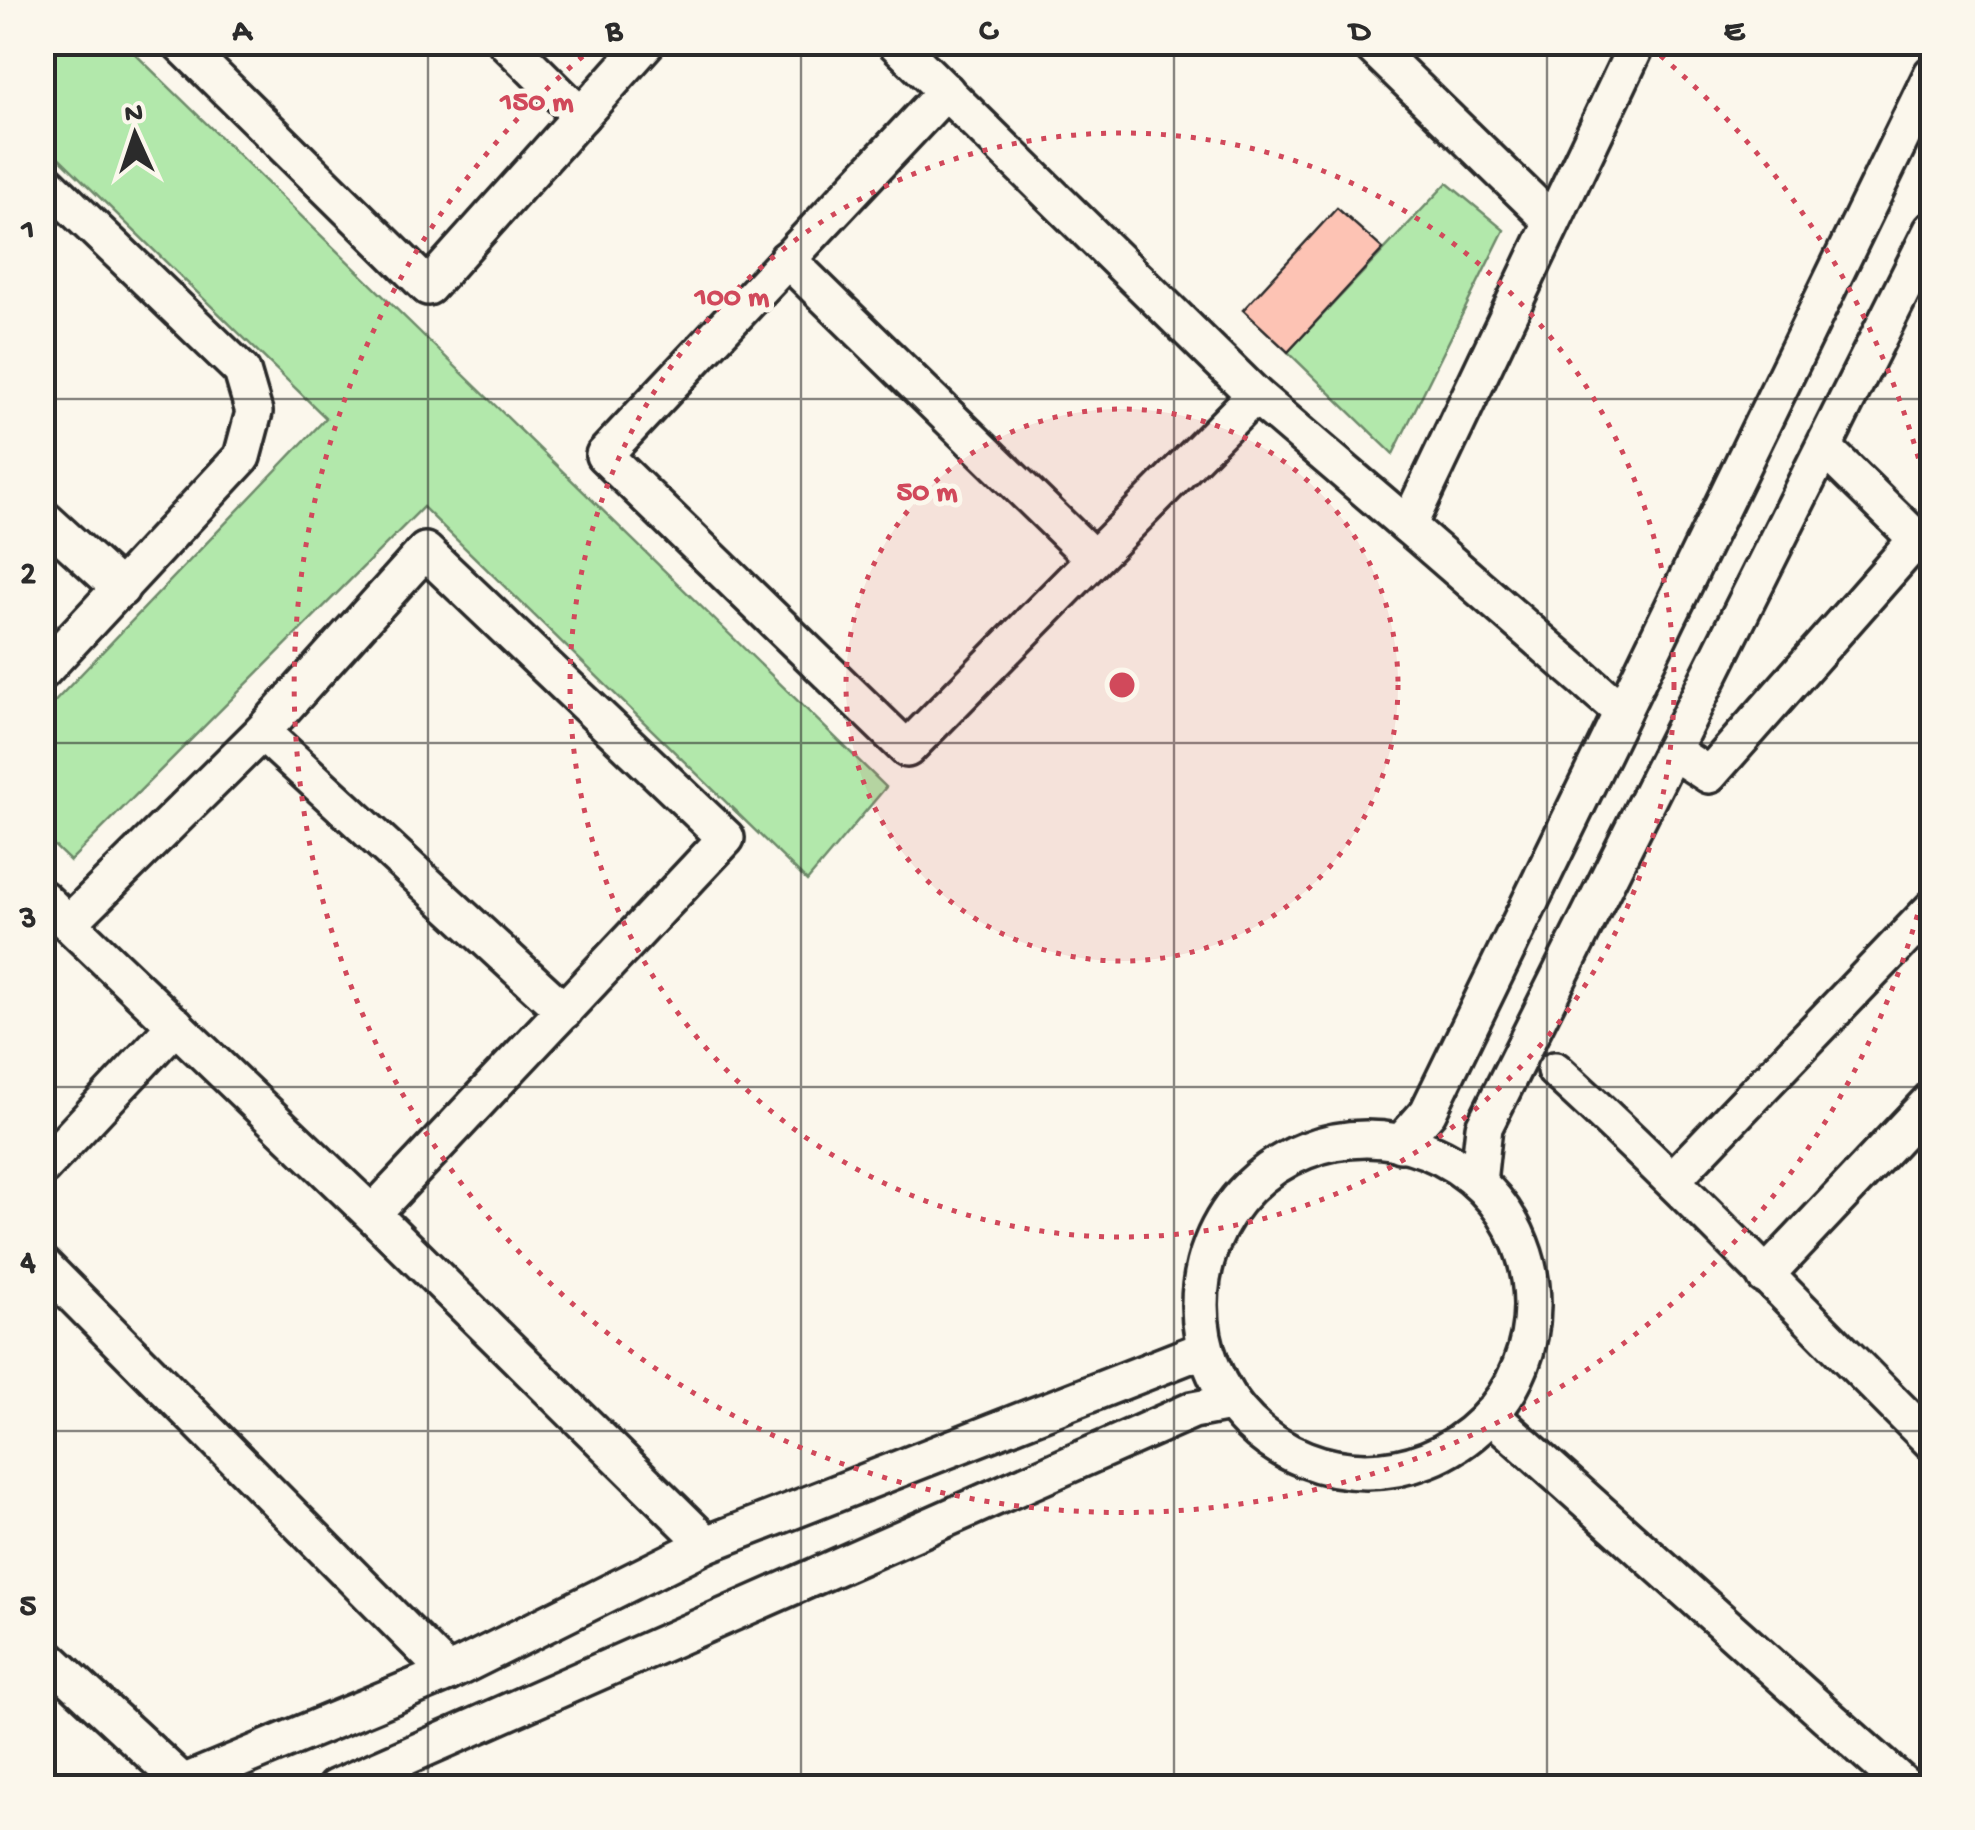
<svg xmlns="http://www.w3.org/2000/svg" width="1975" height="1830" font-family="'Gochi Hand',sans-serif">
<rect width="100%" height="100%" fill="#fbf7ec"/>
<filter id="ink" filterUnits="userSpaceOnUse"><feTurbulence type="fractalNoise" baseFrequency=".01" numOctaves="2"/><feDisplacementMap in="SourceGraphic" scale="20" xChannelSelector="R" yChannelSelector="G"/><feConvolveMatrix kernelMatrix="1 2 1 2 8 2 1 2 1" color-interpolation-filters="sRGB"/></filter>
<g filter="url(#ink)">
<g fill="#b2e8ab" stroke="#6e8a6b" stroke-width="2.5">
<path d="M 43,42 L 124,43 L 886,787 L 807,881 L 423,507 L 70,861 L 43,835 L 43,714 L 326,418 L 43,142 Z"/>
<path d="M 1447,183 L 1504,230 L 1393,454 L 1288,352 Z"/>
</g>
<path fill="#fdc3b4" stroke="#2b2b2b" stroke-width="2.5" d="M 1337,208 L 1383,249 L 1288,352 L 1243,310 Z"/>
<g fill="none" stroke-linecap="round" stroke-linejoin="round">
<defs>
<g id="minor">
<path d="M 179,42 L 428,287 L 647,42"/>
<path d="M 506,42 L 581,116"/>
<path d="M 895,42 L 1255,395 L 1408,526 L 1638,42"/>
<path d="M 1368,42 L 1551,220"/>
<path d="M 946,91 L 604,455 L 907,749 L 1255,395"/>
<path d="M 42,178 L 242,371 L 254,412 L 242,457 L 42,672"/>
<path d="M 787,259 L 1093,558"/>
<path d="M 1824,448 L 1932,554"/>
<path d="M 42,517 L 121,589"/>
<path d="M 1408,526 L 1622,712"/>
<path d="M 262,732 L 564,1011"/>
<path d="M 1672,751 L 1709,775 L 1917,539"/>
<path d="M 42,898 L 372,1214 L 707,1544"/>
<path d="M 69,923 L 262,732 L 425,551 L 726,838 L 372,1214"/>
<path d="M 1555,1070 C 1686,1189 1807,1318 1932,1442"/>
<circle cx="1366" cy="1305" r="166"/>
<path d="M 1400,1144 L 1428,1112 L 1932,74"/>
<path d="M 42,1168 L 176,1025"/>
<path d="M 1674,1178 L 1932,909"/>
<path d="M 1478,1182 L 1484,1127 L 1932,230"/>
<path d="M 42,1264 L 448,1673"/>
<path d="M 1765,1276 L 1932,1099"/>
<path d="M 1491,1415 L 1907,1788"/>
<path d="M 42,1652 L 182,1782"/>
<path d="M 171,1788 L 448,1673 L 707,1544 L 1205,1349"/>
<path d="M 335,1788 L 1193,1410 L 1230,1403"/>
</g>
</defs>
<use href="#minor" stroke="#2b2b2b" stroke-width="42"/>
<use href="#minor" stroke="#fbf7ec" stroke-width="35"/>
</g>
</g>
<path fill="none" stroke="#2b2b2b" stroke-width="2.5" stroke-opacity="0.55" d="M 428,42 L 428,1788M 801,42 L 801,1788M 1174,42 L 1174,1788M 1547,42 L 1547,1788M 42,399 L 1932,399M 42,743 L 1932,743M 42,1087 L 1932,1087M 42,1431 L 1932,1431"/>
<circle cx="1122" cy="685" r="276" fill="#d1495b" fill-opacity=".12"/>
<g fill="none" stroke="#d1495b" stroke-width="5" stroke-dasharray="5 10">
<circle cx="1122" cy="685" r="276"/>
<circle cx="1122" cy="685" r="552"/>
<path d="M1932 857A828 828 0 1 1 595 46M1649 46A828 828 0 0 1 1932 513"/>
</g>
<circle cx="1122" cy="685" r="15" fill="#d1495b" stroke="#fbf7ec" stroke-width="5"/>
<g font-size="30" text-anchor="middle" font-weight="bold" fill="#d1495b" stroke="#fbf7ec" stroke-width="10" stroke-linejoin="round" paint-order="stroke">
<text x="537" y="110">150 m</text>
<text x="732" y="305">100 m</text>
<text x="927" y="500">50 m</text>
</g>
<rect width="1975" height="1830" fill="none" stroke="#fbf7ec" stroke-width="110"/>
<g transform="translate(135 135) rotate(357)" stroke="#fbf7ec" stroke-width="8" paint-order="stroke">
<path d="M0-8L18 38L0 25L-18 38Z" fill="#2b2b2b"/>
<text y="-15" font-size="28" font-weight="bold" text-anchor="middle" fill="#2b2b2b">N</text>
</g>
<rect x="55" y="55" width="1865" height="1720" fill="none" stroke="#2b2b2b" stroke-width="4"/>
<g font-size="32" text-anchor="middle" font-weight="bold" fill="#2b2b2b">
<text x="242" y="39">A</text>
<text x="614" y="39">B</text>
<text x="988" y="39">C</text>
<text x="1360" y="39">D</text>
<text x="1734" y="39">E</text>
<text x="28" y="238">1</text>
<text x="28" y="582">2</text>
<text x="28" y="926">3</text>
<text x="28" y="1270">4</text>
<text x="28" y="1614">5</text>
</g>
</svg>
